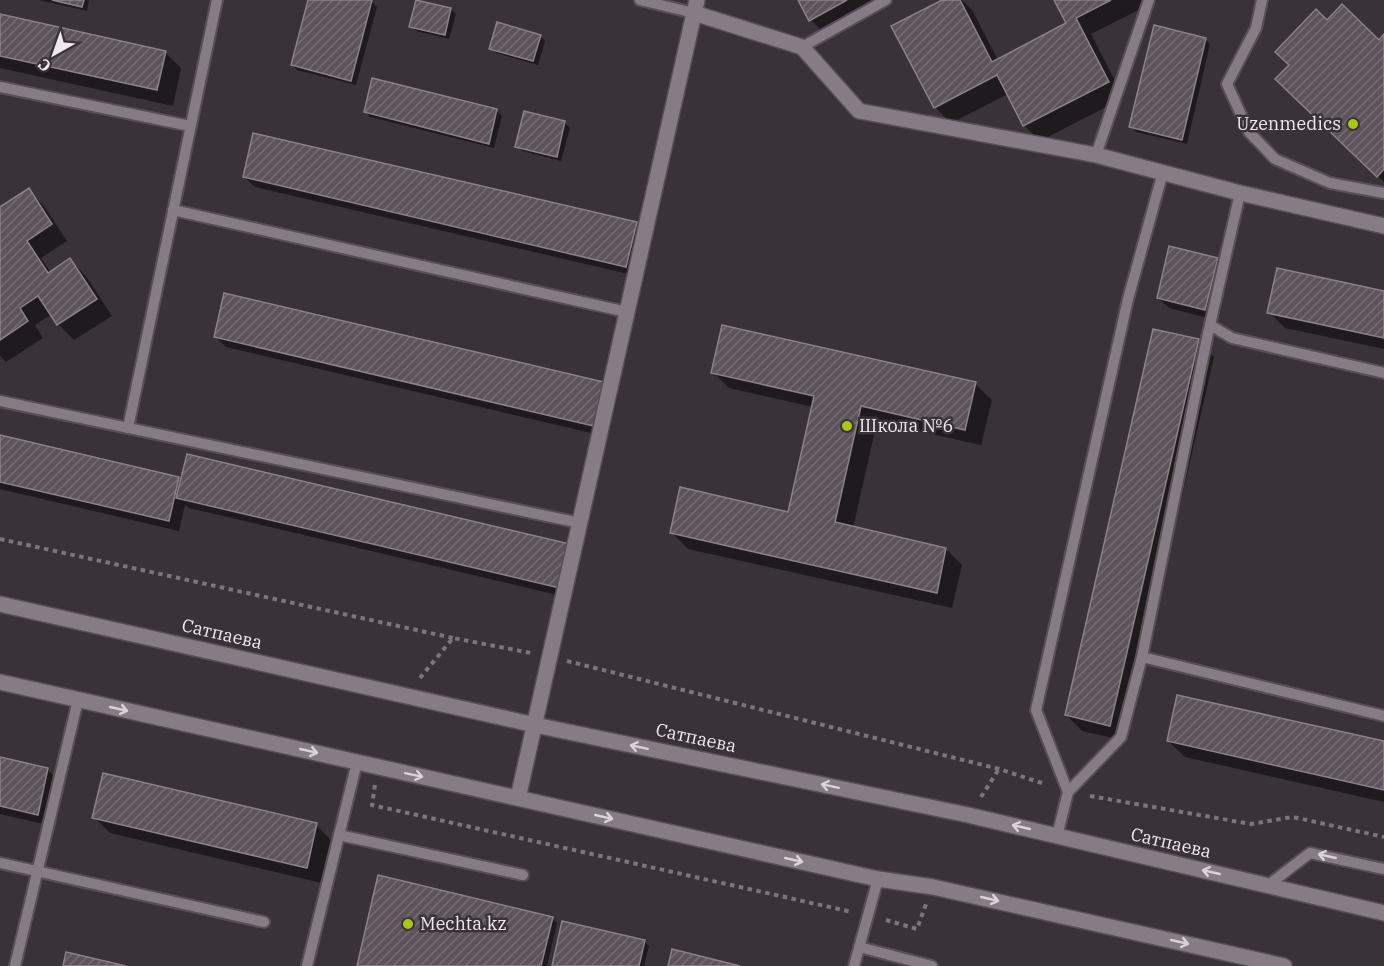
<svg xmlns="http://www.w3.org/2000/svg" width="1384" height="966" font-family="'IBM Plex Serif',serif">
<defs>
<pattern id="building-hatch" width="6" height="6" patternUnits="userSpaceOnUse" patternTransform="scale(1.5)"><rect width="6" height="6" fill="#5c535b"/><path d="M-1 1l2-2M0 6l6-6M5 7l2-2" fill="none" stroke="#746c73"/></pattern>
</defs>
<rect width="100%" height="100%" fill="#3a3239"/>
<g fill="#0007">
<path d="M 39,0 L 89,0 L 87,11 Z"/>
<path d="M 309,0 L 366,0 L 372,2 L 377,7 L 356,85 L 297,70 L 292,65 Z"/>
<path d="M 800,0 L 891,0 L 827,36 L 811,20 Z"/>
<path d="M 945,0 L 962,0 L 972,10 L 998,60 L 1068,24 L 1056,0 L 1158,0 L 1091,34 L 1124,98 L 1040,141 L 1024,125 L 1008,94 L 951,123 L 935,107 Z"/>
<path d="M 451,9 L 456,14 L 449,39 L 416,31 L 411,26 Z"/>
<path d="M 0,16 L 165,52 L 181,68 L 173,106 L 0,68 Z"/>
<path d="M 1327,22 L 1379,42 L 1384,36 L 1384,182 L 1298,100 Z"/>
<path d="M 540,36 L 545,41 L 538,65 L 496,53 L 491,48 Z"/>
<path d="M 1205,39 L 1210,44 L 1187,144 L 1136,132 L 1131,127 Z"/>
<path d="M 497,111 L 502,116 L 494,148 L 370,117 L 366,112 Z"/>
<path d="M 565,123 L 570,128 L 561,161 L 522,151 L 517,146 Z"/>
<path d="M 244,177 L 636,224 L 647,234 L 637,276 L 255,187 Z"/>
<path d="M 28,190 L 44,206 L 67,241 L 41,258 L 51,273 L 70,260 L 86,276 L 112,316 L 74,340 L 58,324 L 52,314 L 35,325 L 43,338 L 6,362 L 0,356 L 0,209 Z"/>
<path d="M 1217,259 L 1228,270 L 1215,320 L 1169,308 L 1158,298 Z"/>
<path d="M 1384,293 L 1384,349 L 1285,328 L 1269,312 Z"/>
<path d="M 216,337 L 607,384 L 618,395 L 608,437 L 226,347 Z"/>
<path d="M 1198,341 L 1214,357 L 1126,741 L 1082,731 L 1066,715 Z"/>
<path d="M 713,372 L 975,384 L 992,400 L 981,445 L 877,422 L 853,528 L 946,549 L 962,565 L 952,608 L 688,549 L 672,533 L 789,514 L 813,407 L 729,388 Z"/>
<path d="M 0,437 L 178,478 L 182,482 L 569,545 L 580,556 L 570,598 L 189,508 L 185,505 L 179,531 L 0,489 Z"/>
<path d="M 1168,741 L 1384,742 L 1384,802 L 1185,757 Z"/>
<path d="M 0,759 L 47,769 L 58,780 L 48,825 L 0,814 Z"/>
<path d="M 94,817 L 316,825 L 332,841 L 322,883 L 110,833 Z"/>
<path d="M 552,918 L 557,923 L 547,966 L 358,966 Z"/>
<path d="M 644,941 L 649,946 L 644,966 L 554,966 Z"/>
</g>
<g fill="url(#building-hatch)" stroke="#8b818a" stroke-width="1.5">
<path d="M 52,0 L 84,0 L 82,7 Z"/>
<path d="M 308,0 L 372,0 L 351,81 L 291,65 Z"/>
<path d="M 416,0 L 451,8 L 445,35 L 409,27 Z"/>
<path d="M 798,0 L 847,0 L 809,21 Z"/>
<path d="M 942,0 L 960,0 L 992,62 L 1066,23 L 1054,0 L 1111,0 L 1076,18 L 1109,82 L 1023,126 L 997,75 L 934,108 L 891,26 Z"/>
<path d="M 1342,4 L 1379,40 L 1384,34 L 1384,169 L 1377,177 L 1275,79 L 1289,65 L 1275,52 L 1316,9 L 1327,20 Z"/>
<path d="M 0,14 L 166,51 L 157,90 L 0,56 Z"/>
<path d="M 497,22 L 541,35 L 533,61 L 489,49 Z"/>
<path d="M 1154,25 L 1206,38 L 1182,140 L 1129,127 Z"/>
<path d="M 372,78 L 497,109 L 489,144 L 364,112 Z"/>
<path d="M 524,111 L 565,121 L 557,157 L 515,147 Z"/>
<path d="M 253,133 L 637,222 L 626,267 L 243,177 Z"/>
<path d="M 29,188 L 52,224 L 27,241 L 48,273 L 70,258 L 97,299 L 57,325 L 38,296 L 20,308 L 28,321 L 0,340 L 0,207 Z"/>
<path d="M 1169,246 L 1218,258 L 1205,310 L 1157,298 Z"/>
<path d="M 1277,268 L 1384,291 L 1384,338 L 1267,313 Z"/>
<path d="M 224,293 L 608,383 L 598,427 L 214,337 Z"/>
<path d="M 722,325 L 976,382 L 965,430 L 861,406 L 835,522 L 946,548 L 937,593 L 670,533 L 680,487 L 788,512 L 814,396 L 711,373 Z"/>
<path d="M 1153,329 L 1199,339 L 1110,726 L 1065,715 Z"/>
<path d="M 0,435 L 179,477 L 169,521 L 0,482 Z"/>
<path d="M 187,454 L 570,544 L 560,588 L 176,498 Z"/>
<path d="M 1177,695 L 1384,741 L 1384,790 L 1167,741 Z"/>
<path d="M 0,757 L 48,768 L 38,815 L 0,806 Z"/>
<path d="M 103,773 L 317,823 L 307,868 L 92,818 Z"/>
<path d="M 378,875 L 553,917 L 541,966 L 357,966 Z"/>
<path d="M 562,921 L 645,940 L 639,966 L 552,966 Z"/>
<path d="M 672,949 L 740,966 L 668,966 Z"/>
<path d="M 66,952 L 126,966 L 63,966 Z"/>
</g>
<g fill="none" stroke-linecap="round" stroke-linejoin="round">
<defs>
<g id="lane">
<path d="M 640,0 L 694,13"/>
<path d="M 1262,0 L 1256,28 L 1227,84 L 1249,132 L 1275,159 L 1330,183 L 1384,193"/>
<path d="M 802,47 L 886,0"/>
<path d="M 0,87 L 190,126"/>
<path d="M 1096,155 L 1149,0"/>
<path d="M 173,210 L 627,312"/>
<path d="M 1210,325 L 1232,338 L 1384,373"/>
<path d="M 0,401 L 580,523"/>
<path d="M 128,428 L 217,0"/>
<path d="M 1142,657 L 1384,716"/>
<path d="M 1068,792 L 1036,710 L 1128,299 L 1163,172"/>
<path d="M 339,835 L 523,875"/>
<path d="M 1057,836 L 1068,792 L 1121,737 L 1142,657 L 1207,338 L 1240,193"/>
<path d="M 0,863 L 264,922"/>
<path d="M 1267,886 L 1310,853 L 1384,869"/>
<path d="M 859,947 L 932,966"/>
<path d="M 15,966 L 78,700"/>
<path d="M 307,966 L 357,762"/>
<path d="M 854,966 L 878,879"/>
</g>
<g id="street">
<path d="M 694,13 L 802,47 L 859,111 L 1096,155 L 1240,193 L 1384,226"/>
<path d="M 518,798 L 697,0"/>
</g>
<g id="secondary">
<path d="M 0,604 L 535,725 L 968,815 L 1384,913"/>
<path d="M 0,682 L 878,879 L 933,887 L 1284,966"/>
</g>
</defs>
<use href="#lane" stroke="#574f56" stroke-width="14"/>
<use href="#street" stroke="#574f56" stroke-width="18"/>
<use href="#secondary" stroke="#574f56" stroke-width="18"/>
<g stroke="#7c757b" stroke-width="4" stroke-dasharray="4.5 4.5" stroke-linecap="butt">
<path d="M 0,539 L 453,638"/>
<path d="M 567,661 L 999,769 L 1045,784"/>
<path d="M 420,678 L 453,638 L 531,653"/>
<path d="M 375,785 L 372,805 L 852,912"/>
<path d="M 1090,796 L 1251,824 L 1293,817 L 1384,837"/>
<path d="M 981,797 L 999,769"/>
<path d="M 886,920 L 917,929 L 926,904"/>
</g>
<use href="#lane" stroke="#867c85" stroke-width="10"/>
<use href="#street" stroke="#867c85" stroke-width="15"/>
<use href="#secondary" stroke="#867c85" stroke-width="15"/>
</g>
<defs><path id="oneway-shaft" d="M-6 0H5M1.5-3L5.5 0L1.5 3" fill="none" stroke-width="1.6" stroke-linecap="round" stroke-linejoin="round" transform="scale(1.5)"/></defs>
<g stroke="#dad3d9">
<use href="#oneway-shaft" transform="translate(119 709) rotate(13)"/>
<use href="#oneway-shaft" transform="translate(639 747) rotate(-168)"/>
<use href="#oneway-shaft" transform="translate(309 751) rotate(13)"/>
<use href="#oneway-shaft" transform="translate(414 775) rotate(12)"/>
<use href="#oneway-shaft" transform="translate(830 786) rotate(-168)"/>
<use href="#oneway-shaft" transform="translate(604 817) rotate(13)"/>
<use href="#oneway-shaft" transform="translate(1021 827) rotate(-167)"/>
<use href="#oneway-shaft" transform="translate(1327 856) rotate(-167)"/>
<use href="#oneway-shaft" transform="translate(794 860) rotate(13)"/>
<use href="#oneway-shaft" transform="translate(1211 872) rotate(-167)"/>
<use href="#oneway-shaft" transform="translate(990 899) rotate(13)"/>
<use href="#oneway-shaft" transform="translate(1180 942) rotate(13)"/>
</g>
<g fill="#aac719" stroke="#3a3239" stroke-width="2">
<circle cx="1353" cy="124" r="6"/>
<circle cx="847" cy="426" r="6"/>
<circle cx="408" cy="924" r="6"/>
</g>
<g text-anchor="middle" stroke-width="5" stroke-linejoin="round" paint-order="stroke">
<g font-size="18" fill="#efe9ee" stroke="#3a3239" text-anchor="start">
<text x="1341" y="130" text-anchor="end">Uzenmedics</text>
<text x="859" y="432">Школа №6</text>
<text x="420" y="930">Mechta.kz</text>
</g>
<g font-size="18" fill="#efe9ee" stroke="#3a3239">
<text transform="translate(222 634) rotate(13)" y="6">Сатпаева</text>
<text transform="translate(696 738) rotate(12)" y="6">Сатпаева</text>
<text transform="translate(1171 843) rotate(13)" y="6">Сатпаева</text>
</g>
</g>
<g transform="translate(54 54) rotate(220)" stroke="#3a3239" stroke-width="4.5" paint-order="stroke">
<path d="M0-4.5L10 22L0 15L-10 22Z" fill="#efe9ee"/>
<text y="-9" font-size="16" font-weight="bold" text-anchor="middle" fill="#efe9ee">С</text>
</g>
</svg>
